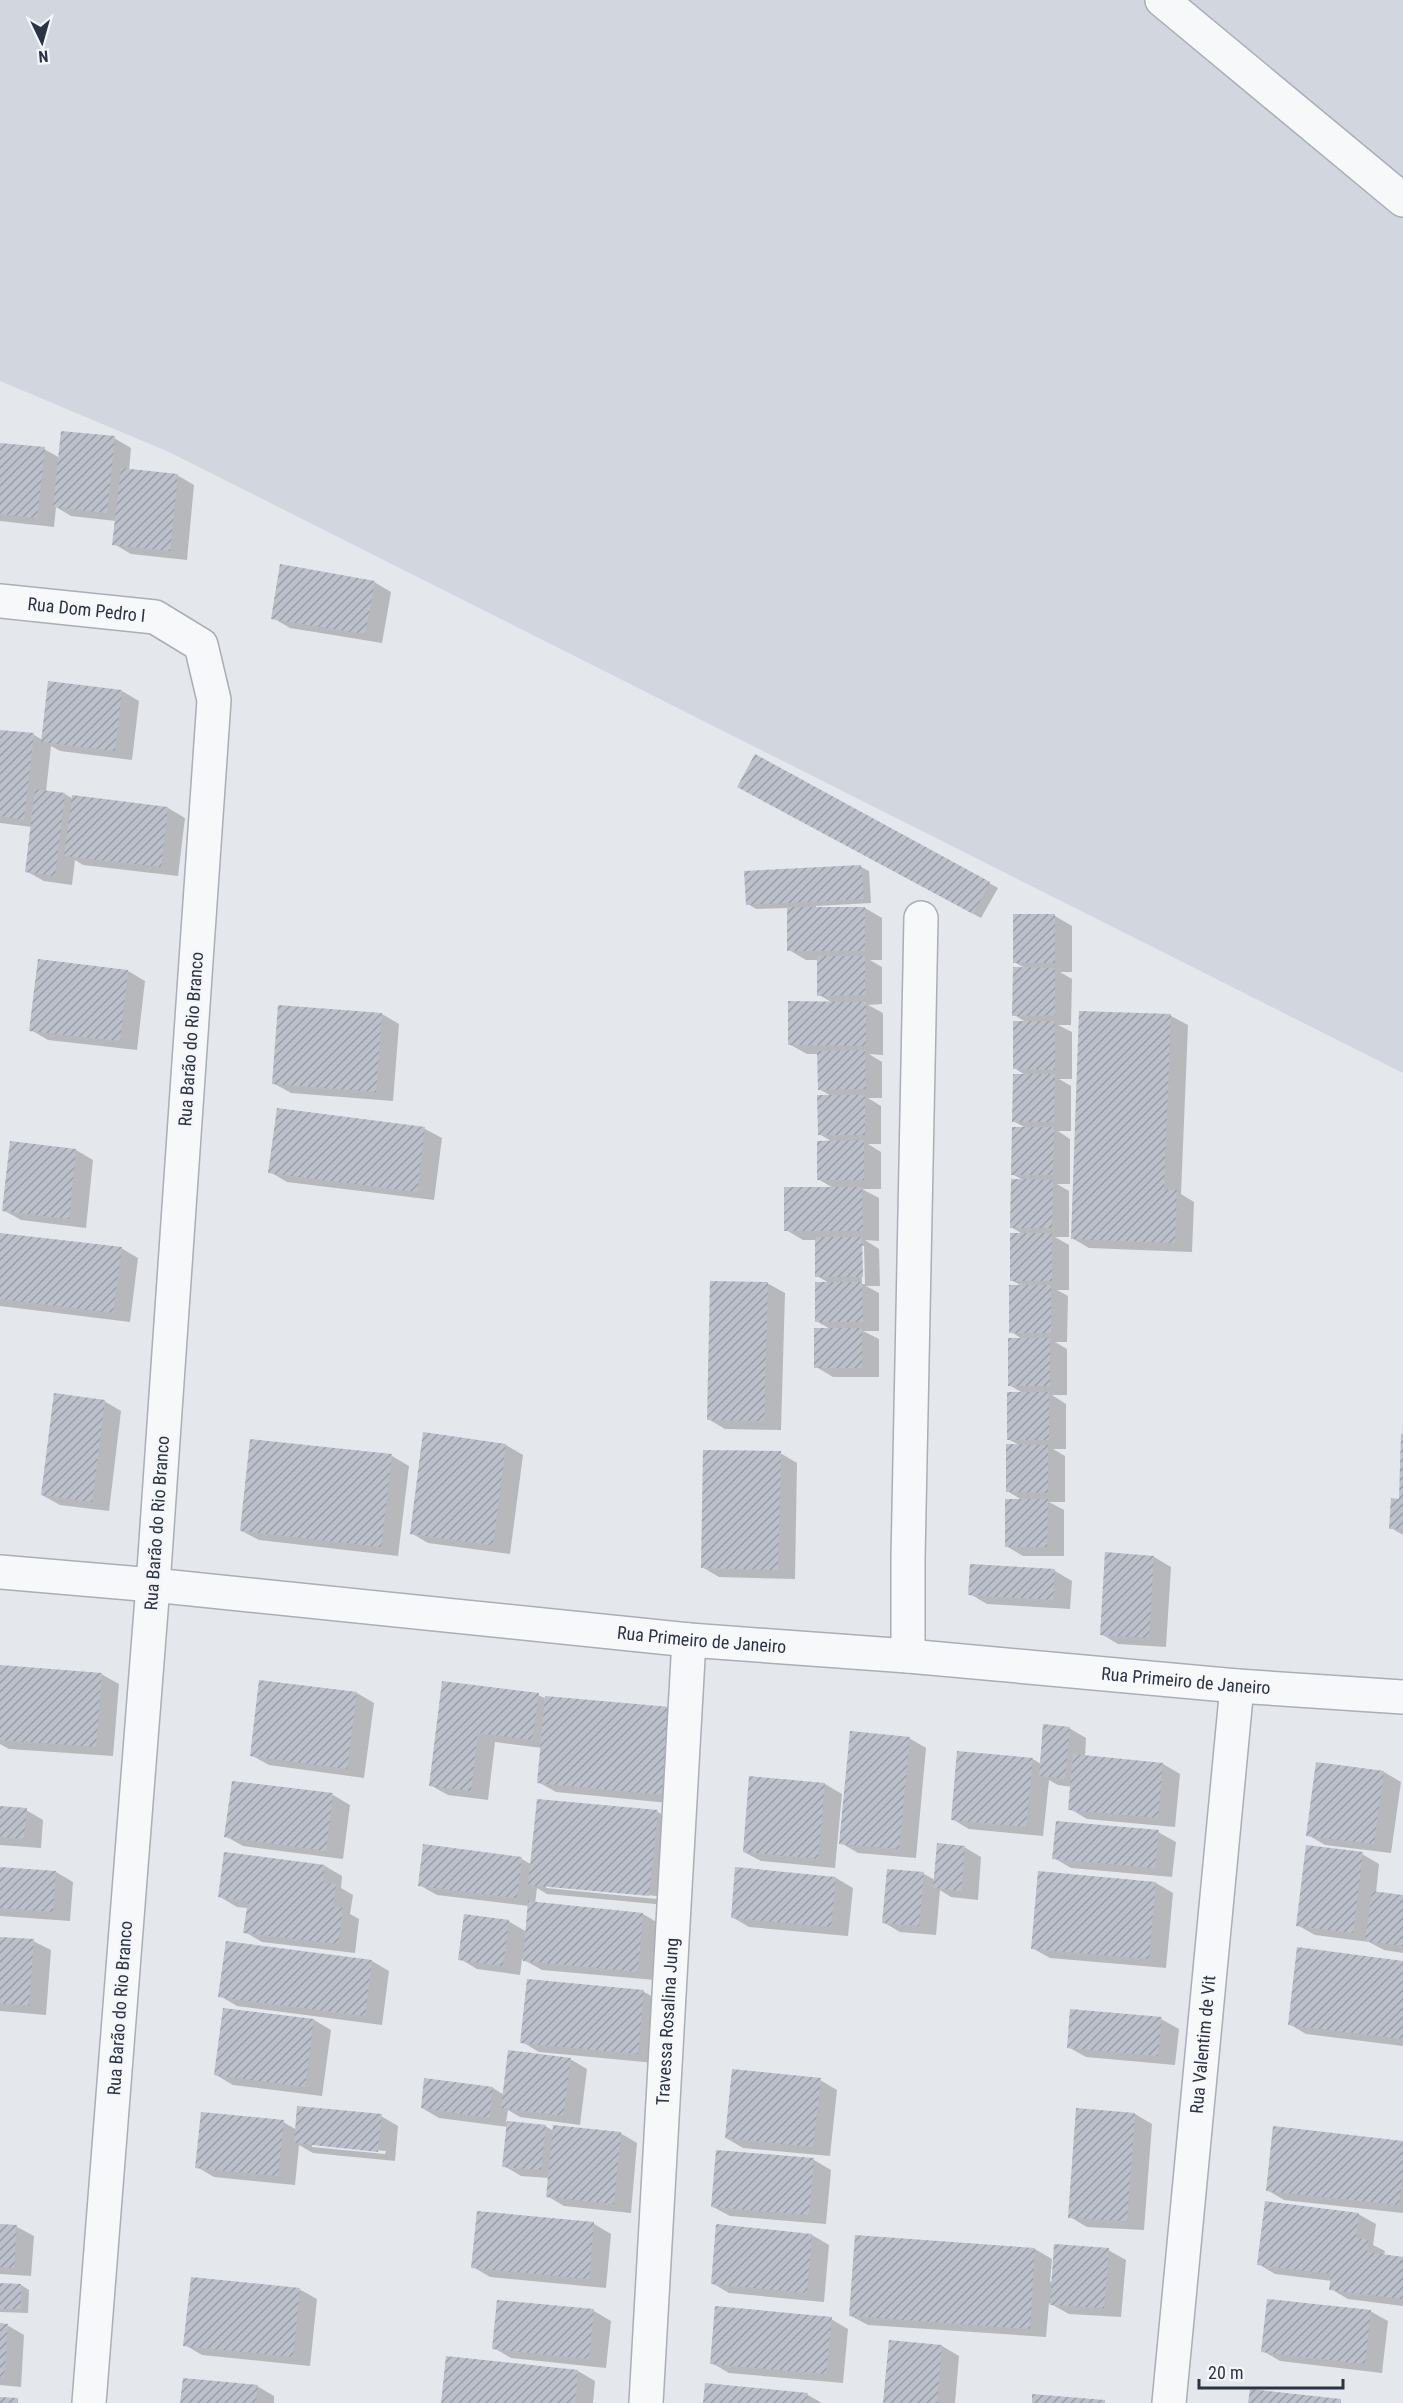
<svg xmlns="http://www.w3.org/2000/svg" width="1403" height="2403" font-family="'Roboto Condensed',sans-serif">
<defs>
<pattern id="building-hatch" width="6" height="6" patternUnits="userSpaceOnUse" patternTransform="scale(1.5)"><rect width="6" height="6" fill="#bbc0ca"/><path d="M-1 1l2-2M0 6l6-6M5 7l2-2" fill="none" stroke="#989da6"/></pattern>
</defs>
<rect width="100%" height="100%" fill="#e4e7ec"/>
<path fill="#d2d6de" d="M 0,0 L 1403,0 L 1403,1073 L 169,452 L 0,381 Z"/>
<g fill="#0003" fill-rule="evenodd">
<path d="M 114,438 L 131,448 L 129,470 L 177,475 L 194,485 L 187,560 L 131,554 L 114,544 L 116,521 L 71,516 L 56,507 L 54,527 L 0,521 L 0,444 L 44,449 L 60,458 Z"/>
<path d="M 374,582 L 391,592 L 382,643 L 290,628 L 273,618 Z"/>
<path d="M 122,691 L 139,701 L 132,760 L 60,751 L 51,746 L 46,792 L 65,794 L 73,799 L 168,808 L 185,818 L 178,876 L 83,865 L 75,860 L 72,885 L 44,881 L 26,871 L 32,827 L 0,823 L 0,731 L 34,735 L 43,740 Z"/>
<path d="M 756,756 L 998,888 L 981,918 L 739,786 Z"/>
<path d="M 861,867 L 869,871 L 871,903 L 816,906 L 816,909 L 865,908 L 882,918 L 882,960 L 870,960 L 882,967 L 882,1004 L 868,1005 L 883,1013 L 883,1055 L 869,1054 L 882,1062 L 882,1098 L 868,1098 L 881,1106 L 881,1144 L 868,1144 L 881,1152 L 881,1189 L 862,1189 L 879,1198 L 879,1241 L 865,1240 L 879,1249 L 880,1286 L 866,1286 L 879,1293 L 879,1331 L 863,1331 L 879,1339 L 879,1377 L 833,1377 L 816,1367 L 832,1330 L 816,1321 L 829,1283 L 817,1276 L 817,1240 L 803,1240 L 786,1230 L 835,1189 L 818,1179 L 833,1142 L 819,1134 L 833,1097 L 819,1089 L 819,1054 L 807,1054 L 789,1044 L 833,1003 L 819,995 L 819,960 L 806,960 L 789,950 L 789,908 L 756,909 L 748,904 ZM 861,1246 L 864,1246 L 865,1284 L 862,1284 Z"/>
<path d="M 1015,915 L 1055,916 L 1072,926 L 1072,972 L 1060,972 L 1072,979 L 1071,1025 L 1058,1025 L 1072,1032 L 1072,1079 L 1059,1079 L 1071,1086 L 1071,1131 L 1058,1131 L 1070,1139 L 1070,1184 L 1057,1184 L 1069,1191 L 1069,1237 L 1055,1237 L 1069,1245 L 1069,1290 L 1057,1290 L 1068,1296 L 1067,1342 L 1055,1342 L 1067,1349 L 1067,1395 L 1052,1395 L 1066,1404 L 1066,1449 L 1053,1449 L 1065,1456 L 1065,1502 L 1049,1502 L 1064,1510 L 1064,1556 L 1023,1556 L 1006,1546 L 1022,1500 L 1007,1491 L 1021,1446 L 1008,1439 L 1023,1393 L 1009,1385 L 1024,1340 L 1011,1332 L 1022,1286 L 1011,1280 L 1024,1235 L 1011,1227 L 1025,1181 L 1012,1174 L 1026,1128 L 1013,1121 L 1027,1076 L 1014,1068 L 1026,1022 L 1014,1015 L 1027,969 L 1014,962 Z"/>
<path d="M 128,971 L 145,981 L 137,1050 L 48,1040 L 31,1030 Z"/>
<path d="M 382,1014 L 399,1024 L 393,1101 L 291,1093 L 273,1083 Z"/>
<path d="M 1171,1016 L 1188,1025 L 1181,1194 L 1194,1202 L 1192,1252 L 1089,1248 L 1072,1238 Z"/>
<path d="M 278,1110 L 425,1129 L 442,1138 L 434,1200 L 287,1182 L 270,1172 Z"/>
<path d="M 12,1143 L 76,1150 L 93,1160 L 86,1228 L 21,1220 L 3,1210 Z"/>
<path d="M 0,1234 L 121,1248 L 138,1258 L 130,1322 L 0,1306 Z"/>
<path d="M 767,1283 L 785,1293 L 781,1430 L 725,1429 L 708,1419 Z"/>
<path d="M 104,1401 L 121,1411 L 109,1511 L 60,1505 L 42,1495 Z"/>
<path d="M 1403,1419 L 1403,1535 L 1391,1528 L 1401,1501 Z"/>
<path d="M 424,1434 L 506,1445 L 523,1455 L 510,1554 L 428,1543 L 411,1533 Z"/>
<path d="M 780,1453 L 797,1463 L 795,1579 L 719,1577 L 702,1567 Z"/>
<path d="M 392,1456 L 409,1466 L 398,1556 L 259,1540 L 242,1531 Z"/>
<path d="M 1106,1554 L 1154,1557 L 1171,1567 L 1166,1647 L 1118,1644 L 1101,1634 Z"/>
<path d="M 1055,1571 L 1072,1581 L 1070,1609 L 987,1604 L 970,1594 Z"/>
<path d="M 0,1666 L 101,1674 L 119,1684 L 113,1756 L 9,1749 L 0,1744 Z"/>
<path d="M 443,1683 L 538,1695 L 547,1699 L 670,1709 L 679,1804 L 556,1792 L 538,1782 L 542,1748 L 495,1742 L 488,1800 L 448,1795 L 430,1785 Z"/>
<path d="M 357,1693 L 374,1703 L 364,1778 L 269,1765 L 251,1755 Z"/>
<path d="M 1069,1728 L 1086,1738 L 1085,1757 L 1163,1764 L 1180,1774 L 1175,1827 L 1087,1819 L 1070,1809 L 1072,1787 L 1058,1785 L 1049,1780 L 1043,1836 L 969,1829 L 952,1819 L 1033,1759 L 1041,1764 Z"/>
<path d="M 909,1738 L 926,1748 L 916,1858 L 858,1853 L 841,1843 Z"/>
<path d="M 1384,1772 L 1401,1782 L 1391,1853 L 1325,1845 L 1308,1835 Z"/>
<path d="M 825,1784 L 842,1794 L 835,1868 L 761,1861 L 744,1852 Z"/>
<path d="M 333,1795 L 350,1805 L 343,1859 L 243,1846 L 225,1836 Z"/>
<path d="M 0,1808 L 26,1810 L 43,1820 L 41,1848 L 0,1845 Z"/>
<path d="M 658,1812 L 675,1822 L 666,1905 L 547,1894 L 537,1888 L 535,1904 L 643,1914 L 660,1924 L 655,1980 L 542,1970 L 522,1959 L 520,1975 L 477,1969 L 460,1959 L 508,1921 L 527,1932 L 529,1906 L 437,1895 L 419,1885 L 522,1859 L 532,1865 ZM 546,1885 L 657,1896 L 657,1899 L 546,1888 Z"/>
<path d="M 1158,1832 L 1176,1842 L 1172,1877 L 1071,1868 L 1054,1858 Z"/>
<path d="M 964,1847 L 981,1857 L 978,1900 L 951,1897 L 940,1890 L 936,1935 L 900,1932 L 883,1922 L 924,1874 L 935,1880 Z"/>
<path d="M 225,1854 L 325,1866 L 342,1876 L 341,1888 L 353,1895 L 350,1914 L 359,1919 L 355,1953 L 262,1942 L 245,1932 L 248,1908 L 237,1907 L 220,1897 Z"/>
<path d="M 1362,1854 L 1379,1864 L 1376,1893 L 1403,1897 L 1403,1953 L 1384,1950 L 1369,1942 L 1315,1935 L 1297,1925 Z"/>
<path d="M 0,1868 L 56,1872 L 73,1882 L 70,1921 L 0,1916 Z"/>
<path d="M 836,1878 L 853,1888 L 848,1936 L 749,1927 L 732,1917 Z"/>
<path d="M 1156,1883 L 1173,1893 L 1166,1968 L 1050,1958 L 1032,1948 Z"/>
<path d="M 0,1938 L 33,1941 L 51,1950 L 46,2015 L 0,2011 Z"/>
<path d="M 227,1943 L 372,1961 L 389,1971 L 382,2025 L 237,2006 L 220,1996 Z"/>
<path d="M 1403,1962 L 1403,2046 L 1306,2034 L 1289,2024 Z"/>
<path d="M 644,1992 L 661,2001 L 655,2063 L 539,2052 L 522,2042 Z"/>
<path d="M 1161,2019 L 1179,2029 L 1175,2065 L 1086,2057 L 1068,2047 Z"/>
<path d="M 314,2020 L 331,2030 L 322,2096 L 233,2085 L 216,2075 Z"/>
<path d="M 570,2059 L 587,2069 L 580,2125 L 520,2117 L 508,2110 L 506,2122 L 545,2126 L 554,2131 L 620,2133 L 637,2143 L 631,2213 L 564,2206 L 547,2196 L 549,2178 L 521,2176 L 504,2166 L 508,2127 L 439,2118 L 422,2108 L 493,2088 L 504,2095 Z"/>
<path d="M 820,2080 L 837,2090 L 830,2156 L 743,2148 L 726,2138 Z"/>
<path d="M 1135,2114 L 1152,2124 L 1144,2230 L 1087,2227 L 1070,2217 Z"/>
<path d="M 381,2116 L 398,2126 L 395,2161 L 313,2153 L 299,2145 L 295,2185 L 214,2177 L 197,2167 L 283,2122 L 297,2130 ZM 312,2144 L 386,2151 L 385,2154 L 312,2147 Z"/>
<path d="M 1403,2142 L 1403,2213 L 1284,2200 L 1267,2190 Z"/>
<path d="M 717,2152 L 814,2160 L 831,2170 L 826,2224 L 730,2216 L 713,2207 Z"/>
<path d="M 1358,2214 L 1376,2224 L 1373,2245 L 1385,2251 L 1384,2256 L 1403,2258 L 1403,2306 L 1348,2299 L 1331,2289 L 1332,2281 L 1275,2274 L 1258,2264 Z"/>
<path d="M 594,2224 L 611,2234 L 606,2288 L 490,2277 L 473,2267 Z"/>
<path d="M 0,2225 L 17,2227 L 34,2236 L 31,2276 L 0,2274 Z"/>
<path d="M 717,2226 L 812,2235 L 829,2245 L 824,2302 L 729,2293 L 712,2283 Z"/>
<path d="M 1035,2249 L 1052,2259 L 1050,2282 L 1108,2250 L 1126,2260 L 1121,2317 L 1069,2314 L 1049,2303 L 1046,2337 L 868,2325 L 851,2316 Z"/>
<path d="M 0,2285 L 21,2285 L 29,2290 L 28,2313 L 0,2312 Z"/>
<path d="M 299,2289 L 317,2299 L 310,2366 L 202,2355 L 185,2345 Z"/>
<path d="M 594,2311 L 611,2321 L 606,2368 L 511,2358 L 494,2348 Z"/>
<path d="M 1370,2311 L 1388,2321 L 1382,2373 L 1280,2361 L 1263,2351 Z"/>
<path d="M 831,2319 L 848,2329 L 843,2383 L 729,2373 L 712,2363 Z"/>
<path d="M 0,2325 L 7,2325 L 24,2335 L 21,2387 L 0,2385 Z"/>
<path d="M 891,2342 L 942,2346 L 959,2356 L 955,2403 L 885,2403 Z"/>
<path d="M 578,2371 L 595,2381 L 593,2403 L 443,2403 Z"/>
<path d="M 257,2386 L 274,2396 L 274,2403 L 181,2403 Z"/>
<path d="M 808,2395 L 822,2403 L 705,2403 Z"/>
</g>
<g fill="url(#building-hatch)">
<path d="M 61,431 L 115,436 L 107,513 L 53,507 Z"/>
<path d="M 0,443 L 45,447 L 37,518 L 0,514 Z"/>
<path d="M 121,468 L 178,474 L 170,551 L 112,545 Z"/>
<path d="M 280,564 L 375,581 L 365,634 L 271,619 Z"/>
<path d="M 48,681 L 122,690 L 115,751 L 41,742 Z"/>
<path d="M 0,730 L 34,733 L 24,820 L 0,816 Z"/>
<path d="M 755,754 L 990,882 L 973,914 L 737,787 Z"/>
<path d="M 35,789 L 65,793 L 55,876 L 25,872 Z"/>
<path d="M 72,795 L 168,807 L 161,867 L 64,856 Z"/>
<path d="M 861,865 L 864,899 L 746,905 L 744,871 Z"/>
<rect x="787" y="907" width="78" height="44"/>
<rect x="1013" y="914" width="42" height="49"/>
<path d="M 817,956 L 865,956 L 865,995 L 817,996 Z"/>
<path d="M 38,959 L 128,970 L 120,1041 L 29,1031 Z"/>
<path d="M 1013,967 L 1055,968 L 1055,1015 L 1012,1016 Z"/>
<path d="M 788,1001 L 866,1002 L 866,1046 L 788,1045 Z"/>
<path d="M 278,1005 L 382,1013 L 376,1092 L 272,1084 Z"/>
<path d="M 1079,1011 L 1171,1014 L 1164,1190 L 1177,1190 L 1175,1243 L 1071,1239 Z"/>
<path d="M 1013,1021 L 1055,1021 L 1055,1070 L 1013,1069 Z"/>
<path d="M 865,1050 L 866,1089 L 818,1090 L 817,1051 Z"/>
<path d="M 1013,1074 L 1055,1074 L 1054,1122 L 1012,1122 Z"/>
<path d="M 817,1095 L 865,1095 L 865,1135 L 818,1135 Z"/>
<path d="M 277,1108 L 425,1127 L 417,1192 L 268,1173 Z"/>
<path d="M 1012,1127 L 1054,1127 L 1053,1175 L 1011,1175 Z"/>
<path d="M 864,1140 L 864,1180 L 817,1180 L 817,1141 Z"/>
<path d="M 10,1141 L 76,1149 L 69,1219 L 2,1211 Z"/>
<path d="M 1011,1179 L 1053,1180 L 1052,1228 L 1010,1228 Z"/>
<path d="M 784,1187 L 862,1187 L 863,1231 L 784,1231 Z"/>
<path d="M 0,1233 L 122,1247 L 113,1313 L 0,1299 Z"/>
<rect x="1010" y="1233" width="42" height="48"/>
<path d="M 815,1237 L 862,1237 L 863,1277 L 815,1277 Z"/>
<path d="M 710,1281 L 768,1282 L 764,1421 L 707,1420 Z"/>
<path d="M 815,1282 L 862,1282 L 863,1322 L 815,1322 Z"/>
<rect x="1009" y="1285" width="42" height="48"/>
<rect x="814" y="1328" width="48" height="40"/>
<rect x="1008" y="1338" width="42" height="48"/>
<rect x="1007" y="1392" width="42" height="48"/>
<path d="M 54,1393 L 105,1400 L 92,1502 L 41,1495 Z"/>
<path d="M 423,1432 L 506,1444 L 493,1545 L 410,1534 Z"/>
<path d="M 1401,1434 L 1403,1434 L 1403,1529 L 1389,1529 L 1391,1498 L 1399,1499 Z"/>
<path d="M 250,1439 L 392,1454 L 381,1547 L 240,1531 Z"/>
<path d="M 1006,1444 L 1048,1445 L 1048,1493 L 1006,1492 Z"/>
<path d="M 703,1450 L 781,1451 L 778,1570 L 701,1568 Z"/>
<path d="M 1005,1499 L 1048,1499 L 1047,1547 L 1005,1547 Z"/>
<path d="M 1105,1552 L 1154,1556 L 1149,1638 L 1100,1635 Z"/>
<path d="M 970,1564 L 1055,1569 L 1053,1600 L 968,1595 Z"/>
<path d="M 0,1665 L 102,1673 L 96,1747 L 0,1740 Z"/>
<path d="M 259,1680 L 357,1692 L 347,1769 L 250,1756 Z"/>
<path d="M 442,1681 L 539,1693 L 532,1740 L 478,1733 L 471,1791 L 429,1786 Z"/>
<path d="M 545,1696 L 670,1707 L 662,1795 L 537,1783 Z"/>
<path d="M 1043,1724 L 1070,1727 L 1065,1779 L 1039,1776 Z"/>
<path d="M 850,1731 L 910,1737 L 899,1849 L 839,1844 Z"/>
<path d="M 957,1751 L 1033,1758 L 1026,1827 L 951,1820 Z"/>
<path d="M 1073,1754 L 1163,1763 L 1158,1818 L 1068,1810 Z"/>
<path d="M 1316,1762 L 1384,1771 L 1374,1844 L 1306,1836 Z"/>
<path d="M 749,1776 L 825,1783 L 818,1859 L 743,1852 Z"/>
<path d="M 232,1781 L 333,1793 L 326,1851 L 224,1837 Z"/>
<path d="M 537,1799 L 658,1810 L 649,1896 L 528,1885 Z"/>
<path d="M 0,1806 L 27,1808 L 24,1839 L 0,1837 Z"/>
<path d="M 1056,1821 L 1159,1830 L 1155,1868 L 1052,1859 Z"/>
<path d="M 937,1843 L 965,1846 L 961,1891 L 933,1888 Z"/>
<path d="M 423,1844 L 522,1857 L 517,1898 L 418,1886 Z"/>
<path d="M 1306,1845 L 1363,1852 L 1353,1933 L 1296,1926 Z"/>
<path d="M 224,1852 L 325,1865 L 323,1883 L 336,1884 L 333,1907 L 343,1908 L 338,1944 L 243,1933 L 248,1901 L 218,1897 Z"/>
<path d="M 0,1867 L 56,1871 L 53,1912 L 0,1908 Z"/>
<path d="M 735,1867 L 836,1877 L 831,1927 L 731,1918 Z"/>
<path d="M 887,1869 L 924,1872 L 919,1926 L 882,1923 Z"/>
<path d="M 1038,1871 L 1156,1882 L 1149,1959 L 1031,1949 Z"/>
<path d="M 1372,1891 L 1403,1895 L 1403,1946 L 1365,1941 Z"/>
<path d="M 528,1901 L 643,1913 L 638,1972 L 523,1961 Z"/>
<path d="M 464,1914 L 509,1920 L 503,1966 L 458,1960 Z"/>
<path d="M 0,1937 L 34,1939 L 29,2006 L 0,2003 Z"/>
<path d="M 226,1941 L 372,1960 L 365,2016 L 218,1997 Z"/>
<path d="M 1297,1947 L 1403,1961 L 1403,2039 L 1288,2025 Z"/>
<path d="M 527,1979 L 644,1990 L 638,2054 L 520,2043 Z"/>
<path d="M 223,2008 L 314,2019 L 305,2087 L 214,2075 Z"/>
<path d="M 1070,2009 L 1162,2017 L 1158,2056 L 1067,2048 Z"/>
<path d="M 508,2050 L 571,2058 L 563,2116 L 501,2108 Z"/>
<path d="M 732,2069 L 821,2078 L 813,2147 L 725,2138 Z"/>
<path d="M 424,2078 L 493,2087 L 489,2118 L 421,2108 Z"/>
<path d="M 297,2106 L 382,2114 L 378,2152 L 294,2143 Z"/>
<path d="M 1076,2108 L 1135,2113 L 1127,2221 L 1068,2218 Z"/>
<path d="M 201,2112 L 284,2120 L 278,2176 L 195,2168 Z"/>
<path d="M 507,2121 L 546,2125 L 541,2170 L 502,2167 Z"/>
<path d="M 553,2125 L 621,2132 L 614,2204 L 546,2197 Z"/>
<path d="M 1273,2126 L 1403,2141 L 1403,2172 L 1399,2205 L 1266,2191 Z"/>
<path d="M 716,2150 L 814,2158 L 809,2215 L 711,2207 Z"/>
<path d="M 1265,2201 L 1359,2213 L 1356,2238 L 1368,2240 L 1367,2252 L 1403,2257 L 1403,2299 L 1329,2290 L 1331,2274 L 1257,2265 Z"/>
<path d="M 477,2211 L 594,2222 L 589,2279 L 471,2268 Z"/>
<path d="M 0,2224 L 17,2225 L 14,2268 L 0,2267 Z"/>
<path d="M 716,2224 L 812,2234 L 807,2293 L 711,2284 Z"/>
<path d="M 855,2235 L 1035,2248 L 1030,2329 L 849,2316 Z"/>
<path d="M 1054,2244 L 1109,2248 L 1104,2308 L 1050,2305 Z"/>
<path d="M 191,2277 L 300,2288 L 293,2357 L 183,2346 Z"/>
<path d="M 0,2283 L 21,2284 L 21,2309 L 0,2309 Z"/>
<path d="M 1267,2299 L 1371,2310 L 1365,2364 L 1261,2352 Z"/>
<path d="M 497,2300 L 594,2309 L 589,2359 L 492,2349 Z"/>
<path d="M 715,2306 L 832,2317 L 826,2374 L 710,2364 Z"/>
<path d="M 0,2323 L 8,2324 L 4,2378 L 0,2377 Z"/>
<path d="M 889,2340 L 942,2345 L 937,2403 L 883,2403 Z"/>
<path d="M 446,2356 L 578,2370 L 575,2403 L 441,2403 Z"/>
<path d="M 183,2378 L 258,2385 L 256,2403 L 180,2403 Z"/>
<path d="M 705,2383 L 808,2393 L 807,2403 L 703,2403 Z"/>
<path d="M 1250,2389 L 1341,2399 L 1341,2403 L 1248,2403 Z"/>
<path d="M 1032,2394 L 1105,2400 L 1105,2403 L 1032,2403 Z"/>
<path d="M 0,2397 L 18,2398 L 18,2403 L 0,2403 Z"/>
</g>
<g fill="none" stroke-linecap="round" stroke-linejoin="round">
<defs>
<g id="street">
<path d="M 1162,0 L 1403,200"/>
<path id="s1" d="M 0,601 L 155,617 L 201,645 L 214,700 L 153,1585 L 89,2403"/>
<path id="s2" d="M 0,1572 L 153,1585 L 689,1640 L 908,1656 L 1237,1686 L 1403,1697"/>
<path d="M 908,1656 L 908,1559 L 921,918"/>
<path id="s3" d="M 646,2403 L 689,1640"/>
<path id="s4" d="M 1169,2403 L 1237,1686"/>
</g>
</defs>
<use href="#street" stroke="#a9aeb7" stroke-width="36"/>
<use href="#street" stroke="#f7f8fa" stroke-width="33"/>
</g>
<g text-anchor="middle" stroke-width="5" stroke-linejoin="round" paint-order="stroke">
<g font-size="18" fill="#2b3445" stroke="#f4f6f9">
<text dy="6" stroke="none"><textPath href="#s1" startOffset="87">Rua Dom Pedro I</textPath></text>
<text transform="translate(191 1039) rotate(-86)" y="6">Rua Barão do Rio Branco</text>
<text transform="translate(157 1523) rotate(-86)" y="6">Rua Barão do Rio Branco</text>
<text dy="6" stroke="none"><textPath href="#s2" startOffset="705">Rua Primeiro de Janeiro</textPath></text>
<text dy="6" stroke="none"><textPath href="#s2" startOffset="1191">Rua Primeiro de Janeiro</textPath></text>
<text transform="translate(120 2008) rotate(-86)" y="6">Rua Barão do Rio Branco</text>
<text dy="6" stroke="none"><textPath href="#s3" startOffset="382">Travessa Rosalina Jung</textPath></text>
<text dy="6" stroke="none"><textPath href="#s4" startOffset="360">Rua Valentim de Vit</textPath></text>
</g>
</g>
<g transform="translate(42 42) rotate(175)" stroke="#f4f6f9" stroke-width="4.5" paint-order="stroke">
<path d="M0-4.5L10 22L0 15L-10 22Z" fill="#2b3445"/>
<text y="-9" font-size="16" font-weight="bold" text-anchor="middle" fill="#2b3445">N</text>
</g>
<path d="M1199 2379v9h144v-9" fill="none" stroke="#2b3445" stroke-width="3"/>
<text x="1208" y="2379" font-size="18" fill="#2b3445" stroke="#f4f6f9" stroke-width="4.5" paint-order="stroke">20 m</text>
</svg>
